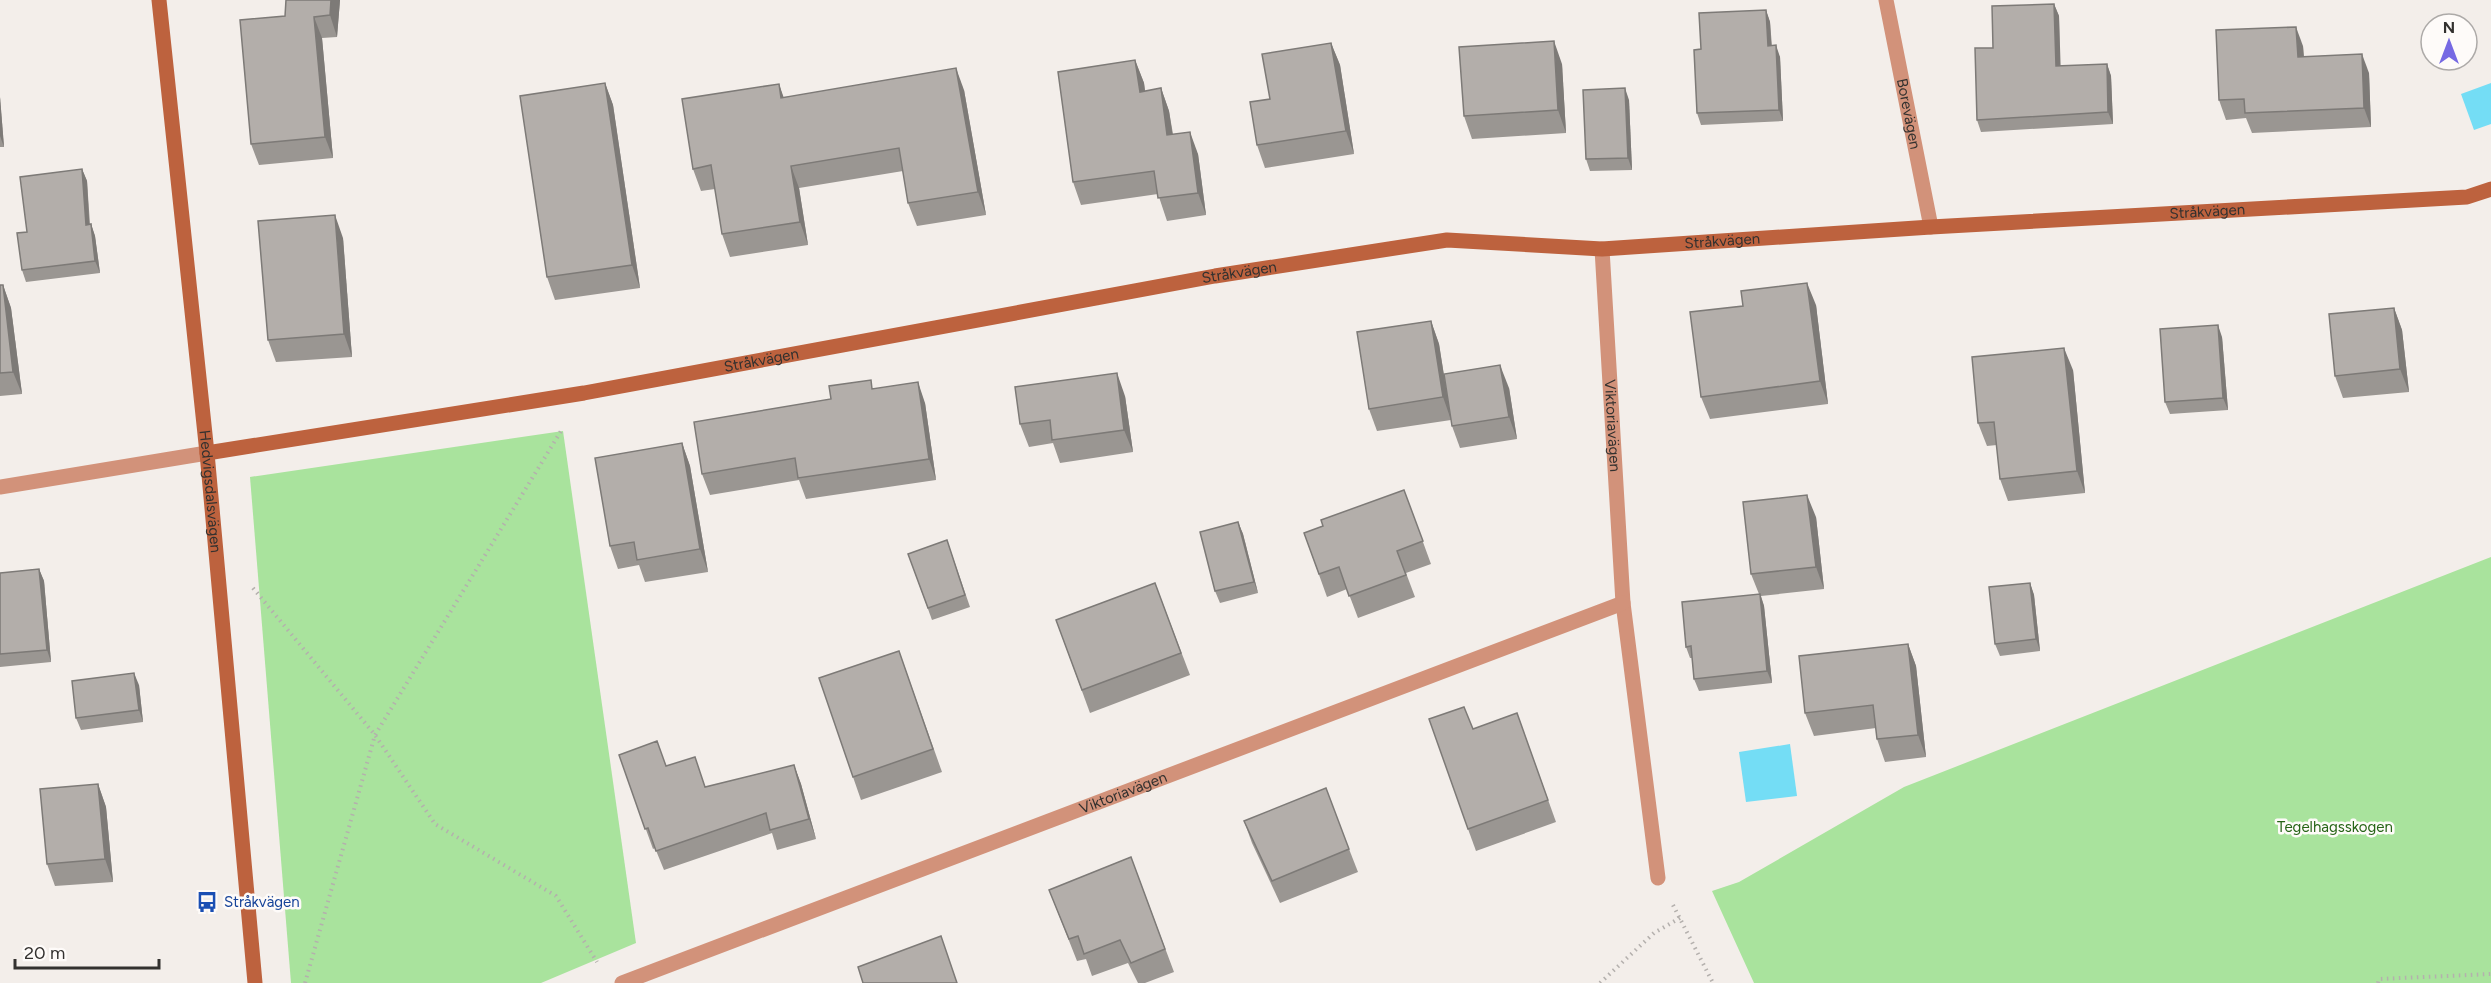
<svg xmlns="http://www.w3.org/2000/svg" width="2491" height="983" font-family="Figtree,sans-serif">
<rect width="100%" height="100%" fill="#f3eeea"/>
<g fill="#a9e39d">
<path d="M 563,431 L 636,943 L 541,983 L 291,983 L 250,477 Z"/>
<path d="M 2491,557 L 2491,983 L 1754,983 L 1712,891 L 1739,882 L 1904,787 Z"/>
</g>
<g fill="#74ddf5">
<path d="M 2491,83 L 2491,124 L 2474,130 L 2461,94 Z"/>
<path d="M 1790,744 L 1797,796 L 1746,802 L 1739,752 Z"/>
</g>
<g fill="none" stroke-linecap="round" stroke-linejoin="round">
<g stroke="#b4b0ad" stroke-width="4" stroke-dasharray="1.5 4.5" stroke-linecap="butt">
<path d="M 253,588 L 375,735 L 435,824 L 556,896 L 597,962"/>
<path d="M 1673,905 L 1713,983"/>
<path d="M 305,983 L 375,735 L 561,431"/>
<path d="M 1600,983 L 1654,933 L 1680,918"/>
<path d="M 2378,983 L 2379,979 L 2491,974"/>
</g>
<g stroke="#d2927a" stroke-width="15">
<path id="s1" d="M 1886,0 L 1931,227"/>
<path id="s2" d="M 1602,249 L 1623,603 L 1658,878"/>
<path d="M 0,487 L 207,453"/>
<path id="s3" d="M 622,983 L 1623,603"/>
</g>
<g stroke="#bd623e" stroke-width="15">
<path id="s4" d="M 159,0 L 207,453 L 255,983"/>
<path id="s5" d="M 207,453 L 584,393 L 1215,276 L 1447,240 L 1602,249 L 1931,227 L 2467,197 L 2491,189"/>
</g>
</g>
<g fill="#9a9692">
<path d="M 286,0 L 340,0 L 337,37 L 322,38 L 333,158 L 259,165 L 251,144 L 285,16 Z"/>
<path d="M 2054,4 L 2059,16 L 2060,66 L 2107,64 L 2111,76 L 2113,124 L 1981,132 L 1977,120 L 1993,48 Z"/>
<path d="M 1766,10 L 1770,22 L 1772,46 L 1780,57 L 1783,121 L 1701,125 L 1697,113 L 1701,49 Z"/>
<path d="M 1331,43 L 1340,65 L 1354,154 L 1265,168 L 1257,145 L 1270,99 Z"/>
<path d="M 2303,46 L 2304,57 L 2369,73 L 2371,127 L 2252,133 L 2246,118 L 2226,120 L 2219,100 Z"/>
<path d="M 1135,60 L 1144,83 L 1145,91 L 1161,88 L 1169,111 L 1173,134 L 1198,154 L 1206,215 L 1167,221 L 1158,194 L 1081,205 L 1073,182 Z"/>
<path d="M 1562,64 L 1566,133 L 1472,139 L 1464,116 Z"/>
<path d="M 605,83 L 613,105 L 640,288 L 555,300 L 547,277 Z"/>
<path d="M 779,84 L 783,97 L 964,90 L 986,215 L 917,226 L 908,203 L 903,171 L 799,188 L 808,245 L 730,257 L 722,234 L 715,189 L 701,191 L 693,169 Z"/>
<path d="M 0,97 L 4,147 L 0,147 Z"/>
<path d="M 1629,100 L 1632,170 L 1590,171 L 1586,159 Z"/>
<path d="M 82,169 L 87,181 L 90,224 L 91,224 L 95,236 L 100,273 L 26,282 L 22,270 L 27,232 Z"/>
<path d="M 343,238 L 352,357 L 276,362 L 268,340 Z"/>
<path d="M 0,285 L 3,285 L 11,308 L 22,394 L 0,396 Z"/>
<path d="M 1816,305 L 1828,404 L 1710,419 L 1701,397 Z"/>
<path d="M 2394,308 L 2402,330 L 2409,392 L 2343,398 L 2335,376 Z"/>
<path d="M 1431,321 L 1439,344 L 1451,420 L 1377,431 L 1369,409 Z"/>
<path d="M 2222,337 L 2228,410 L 2170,414 L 2165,402 Z"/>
<path d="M 2073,370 L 2085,493 L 2008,501 L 2000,479 L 1997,445 L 1987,446 L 1978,423 Z"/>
<path d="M 874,388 L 925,403 L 936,480 L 806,499 L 799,480 L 710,495 L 702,474 L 831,399 Z"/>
<path d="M 1509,388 L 1517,439 L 1460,448 L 1452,426 Z"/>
<path d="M 1125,396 L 1133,452 L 1060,463 L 1053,443 L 1029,447 L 1020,424 Z"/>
<path d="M 682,443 L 690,466 L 708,572 L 645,582 L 639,565 L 618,569 L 610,546 Z"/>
<path d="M 1404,490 L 1431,564 L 1406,573 L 1415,597 L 1358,618 L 1347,589 L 1327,597 L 1304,533 L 1323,526 Z"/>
<path d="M 1816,517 L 1824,589 L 1761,596 L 1764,606 L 1772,683 L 1699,691 L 1694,679 L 1692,658 L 1690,658 L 1686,647 L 1759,594 L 1751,574 Z"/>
<path d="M 1238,522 L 1243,534 L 1258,593 L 1220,603 L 1215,591 Z"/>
<path d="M 947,540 L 970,607 L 932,620 L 908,554 Z"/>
<path d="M 39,569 L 44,581 L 51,662 L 0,667 L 0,573 Z"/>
<path d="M 1155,583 L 1190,675 L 1090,713 L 1056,620 Z"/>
<path d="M 2030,583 L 2034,595 L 2040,651 L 2000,656 L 1995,644 Z"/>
<path d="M 1908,644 L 1916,666 L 1926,757 L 1885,762 L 1877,739 L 1876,728 L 1814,736 L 1805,713 Z"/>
<path d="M 899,651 L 942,772 L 861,800 L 853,777 Z"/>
<path d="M 139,685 L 143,722 L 81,730 L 76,718 Z"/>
<path d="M 1517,713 L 1556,822 L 1476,851 L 1468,829 L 1473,729 Z"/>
<path d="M 619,755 L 666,766 L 706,787 L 794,765 L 801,784 L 816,839 L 777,850 L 772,833 L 664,870 L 655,848 L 653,849 Z"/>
<path d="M 98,784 L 106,807 L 113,882 L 55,886 L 47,864 Z"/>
<path d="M 1244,821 L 1349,849 L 1358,872 L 1280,903 L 1252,843 Z"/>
<path d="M 1131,857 L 1174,972 L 1145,983 L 1138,983 L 1128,963 L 1092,976 L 1086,959 L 1077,961 L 1049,890 Z"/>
</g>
<g fill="#7d7a77">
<path d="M 331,0 L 340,0 L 337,37 L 330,15 Z"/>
<path d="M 2054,4 L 2059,16 L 2061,78 L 2056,66 Z"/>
<path d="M 1766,10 L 1770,22 L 1772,58 L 1768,46 Z"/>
<path d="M 314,17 L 322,38 L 333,158 L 325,137 Z"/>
<path d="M 2296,27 L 2303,46 L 2305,76 L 2298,57 Z"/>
<path d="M 1554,41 L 1562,64 L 1566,133 L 1558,110 Z"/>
<path d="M 1331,43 L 1340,65 L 1354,154 L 1346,131 Z"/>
<path d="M 1776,45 L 1780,57 L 1783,121 L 1779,110 Z"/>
<path d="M 2362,54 L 2369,73 L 2371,127 L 2364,108 Z"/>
<path d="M 1135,60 L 1144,83 L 1148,114 L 1140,92 Z"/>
<path d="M 2107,64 L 2111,76 L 2113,124 L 2108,112 Z"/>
<path d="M 956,68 L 964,90 L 986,215 L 978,192 Z"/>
<path d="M 605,83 L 613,105 L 640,288 L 632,265 Z"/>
<path d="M 779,84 L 787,107 L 781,98 Z"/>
<path d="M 1161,88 L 1169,111 L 1176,158 L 1167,135 Z"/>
<path d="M 1625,88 L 1629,100 L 1632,170 L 1628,158 Z"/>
<path d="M 0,97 L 4,147 L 0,136 Z"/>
<path d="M 1190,132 L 1198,154 L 1206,215 L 1198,193 Z"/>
<path d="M 791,166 L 799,188 L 808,245 L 800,222 Z"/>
<path d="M 82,169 L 87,181 L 90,237 L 86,225 Z"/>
<path d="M 335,215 L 343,238 L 352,357 L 344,334 Z"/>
<path d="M 91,224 L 95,236 L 100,273 L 95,261 Z"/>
<path d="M 1807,283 L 1816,305 L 1828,404 L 1820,381 Z"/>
<path d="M 3,285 L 11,308 L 22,394 L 13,372 Z"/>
<path d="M 2394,308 L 2402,330 L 2409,392 L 2400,369 Z"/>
<path d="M 1431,321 L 1439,344 L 1451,420 L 1443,397 Z"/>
<path d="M 2218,325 L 2222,337 L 2228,410 L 2223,398 Z"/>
<path d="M 2064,348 L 2073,370 L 2085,493 L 2077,471 Z"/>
<path d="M 1500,365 L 1509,388 L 1517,439 L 1509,417 Z"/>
<path d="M 1117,373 L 1125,396 L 1133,452 L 1124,430 Z"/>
<path d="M 918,382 L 925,403 L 936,480 L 929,459 Z"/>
<path d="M 682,443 L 690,466 L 708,572 L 700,549 Z"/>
<path d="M 1807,495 L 1816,517 L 1824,589 L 1816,567 Z"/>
<path d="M 1238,522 L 1243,534 L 1258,593 L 1254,582 Z"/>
<path d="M 39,569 L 44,581 L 51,662 L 47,650 Z"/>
<path d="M 2030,583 L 2034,595 L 2040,651 L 2036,639 Z"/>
<path d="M 1760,594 L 1764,606 L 1772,683 L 1767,671 Z"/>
<path d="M 1908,644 L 1916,666 L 1926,757 L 1918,735 Z"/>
<path d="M 134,673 L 139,685 L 143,722 L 139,710 Z"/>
<path d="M 794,765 L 801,784 L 816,839 L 809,819 Z"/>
<path d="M 98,784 L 106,807 L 113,882 L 105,859 Z"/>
</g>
<g fill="#b3aeaa" stroke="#7d7a77" stroke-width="1.5">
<path d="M 286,0 L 331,0 L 330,15 L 314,17 L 325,137 L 251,144 L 240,20 L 285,16 Z"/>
<path d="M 2054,4 L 2056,66 L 2107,64 L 2108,112 L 1977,120 L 1975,48 L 1993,48 L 1992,6 Z"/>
<path d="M 1766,10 L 1768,46 L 1776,45 L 1779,110 L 1697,113 L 1694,50 L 1701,49 L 1699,13 Z"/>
<path d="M 2296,27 L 2298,57 L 2362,54 L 2364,108 L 2245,113 L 2244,99 L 2219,100 L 2216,30 Z"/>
<path d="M 1554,41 L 1558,110 L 1464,116 L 1459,47 Z"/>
<path d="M 1331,43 L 1346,131 L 1257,145 L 1250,102 L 1270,99 L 1262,54 Z"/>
<path d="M 1135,60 L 1140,92 L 1161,88 L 1167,135 L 1190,132 L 1198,193 L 1158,198 L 1154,171 L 1073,182 L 1058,72 Z"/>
<path d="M 956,68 L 978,192 L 908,203 L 899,148 L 791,166 L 800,222 L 722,234 L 711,165 L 693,169 L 682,99 L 779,84 L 781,98 Z"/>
<path d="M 605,83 L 632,265 L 547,277 L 520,96 Z"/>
<path d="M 1625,88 L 1628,158 L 1586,159 L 1583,90 Z"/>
<path d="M 82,169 L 86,225 L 91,224 L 95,261 L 22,270 L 17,233 L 27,232 L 20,177 Z"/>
<path d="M 335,215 L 344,334 L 268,340 L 258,221 Z"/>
<path d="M 1807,283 L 1820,381 L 1701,397 L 1690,312 L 1743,306 L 1741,291 Z"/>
<path d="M 0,285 L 3,285 L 13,372 L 0,373 Z"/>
<path d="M 2394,308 L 2400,369 L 2335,376 L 2329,314 Z"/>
<path d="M 1431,321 L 1443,397 L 1369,409 L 1357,332 Z"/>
<path d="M 2218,325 L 2223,398 L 2165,402 L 2160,329 Z"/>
<path d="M 2064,348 L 2077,471 L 2000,479 L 1994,422 L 1978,423 L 1972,357 Z"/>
<path d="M 1500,365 L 1509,417 L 1452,426 L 1444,374 Z"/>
<path d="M 1117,373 L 1124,430 L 1052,440 L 1050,420 L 1020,424 L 1015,387 Z"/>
<path d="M 871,380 L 872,389 L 918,382 L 929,459 L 798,478 L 795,458 L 702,474 L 694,422 L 831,399 L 829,386 Z"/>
<path d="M 682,443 L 700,549 L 637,560 L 634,542 L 610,546 L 595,458 Z"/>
<path d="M 1404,490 L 1423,541 L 1397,551 L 1406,575 L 1349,596 L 1339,567 L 1319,574 L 1304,533 L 1323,526 L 1321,520 Z"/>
<path d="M 1807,495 L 1816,567 L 1751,574 L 1743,502 Z"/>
<path d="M 1238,522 L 1254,582 L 1215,591 L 1200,532 Z"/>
<path d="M 947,540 L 965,595 L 928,608 L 908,554 Z"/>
<path d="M 39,569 L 47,650 L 0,654 L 0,573 Z"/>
<path d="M 1155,583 L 1181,653 L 1082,690 L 1056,620 Z"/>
<path d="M 2030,583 L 2036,639 L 1995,644 L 1989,587 Z"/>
<path d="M 1760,594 L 1767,671 L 1694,679 L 1691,646 L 1686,647 L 1682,602 Z"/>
<path d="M 1908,644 L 1918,735 L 1877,739 L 1873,705 L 1805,713 L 1799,656 Z"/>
<path d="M 899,651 L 933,749 L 853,777 L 819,678 Z"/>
<path d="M 134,673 L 139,710 L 76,718 L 72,681 Z"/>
<path d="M 1464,707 L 1473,729 L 1517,713 L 1548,800 L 1468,829 L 1429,719 Z"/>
<path d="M 657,741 L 666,766 L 695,757 L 705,787 L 794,765 L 809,819 L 770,830 L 766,813 L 656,851 L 648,828 L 645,829 L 619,755 Z"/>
<path d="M 98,784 L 105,859 L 47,864 L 40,789 Z"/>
<path d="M 1326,788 L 1349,849 L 1272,881 L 1244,821 Z"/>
<path d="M 1131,857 L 1165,949 L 1131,963 L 1120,940 L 1084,954 L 1078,936 L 1069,939 L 1049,890 Z"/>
<path d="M 941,936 L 957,983 L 863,983 L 858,967 Z"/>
</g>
<defs>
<symbol id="bus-bare" viewBox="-9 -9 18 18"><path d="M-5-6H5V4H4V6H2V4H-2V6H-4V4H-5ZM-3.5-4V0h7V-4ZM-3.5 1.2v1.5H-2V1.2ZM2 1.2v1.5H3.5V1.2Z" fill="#1a4fb4" stroke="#fefbf9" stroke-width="2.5" paint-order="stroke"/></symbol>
</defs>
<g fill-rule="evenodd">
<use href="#bus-bare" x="192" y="887" width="30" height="30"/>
</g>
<g text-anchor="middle" stroke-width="5" stroke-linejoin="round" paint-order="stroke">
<g font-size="15" fill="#33312f" stroke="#fefbf9">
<text dy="5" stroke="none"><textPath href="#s1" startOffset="116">Borevägen</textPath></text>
<text dy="5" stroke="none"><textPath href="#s5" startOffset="2020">Stråkvägen</textPath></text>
<text dy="5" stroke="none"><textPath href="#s5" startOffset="1534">Stråkvägen</textPath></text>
<text dy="5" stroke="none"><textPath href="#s5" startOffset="1048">Stråkvägen</textPath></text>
<text dy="5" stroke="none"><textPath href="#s5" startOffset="562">Stråkvägen</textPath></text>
<text dy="5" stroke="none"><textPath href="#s2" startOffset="177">Viktoriavägen</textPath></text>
<text dy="5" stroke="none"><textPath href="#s4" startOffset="494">Hedvigsdalsvägen</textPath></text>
<text dy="5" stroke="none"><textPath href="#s3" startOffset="536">Viktoriavägen</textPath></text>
</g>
<g font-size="15" fill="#266416" stroke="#fefbf9">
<text x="2335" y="832">Tegelhagsskogen</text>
</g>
<g font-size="15" fill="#164399" stroke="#fefbf9" text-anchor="start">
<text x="224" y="907">Stråkvägen</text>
</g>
</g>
<g transform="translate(2449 42)"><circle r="28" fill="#fefbf9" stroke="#adaaa8" stroke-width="1.5"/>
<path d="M0-4.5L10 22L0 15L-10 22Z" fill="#7669e3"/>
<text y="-9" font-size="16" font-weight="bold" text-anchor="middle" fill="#33312f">N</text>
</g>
<path d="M15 959v9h144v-9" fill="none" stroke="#33312f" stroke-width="3"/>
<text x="24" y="959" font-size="18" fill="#33312f" stroke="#fefbf9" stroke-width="4.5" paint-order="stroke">20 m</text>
</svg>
